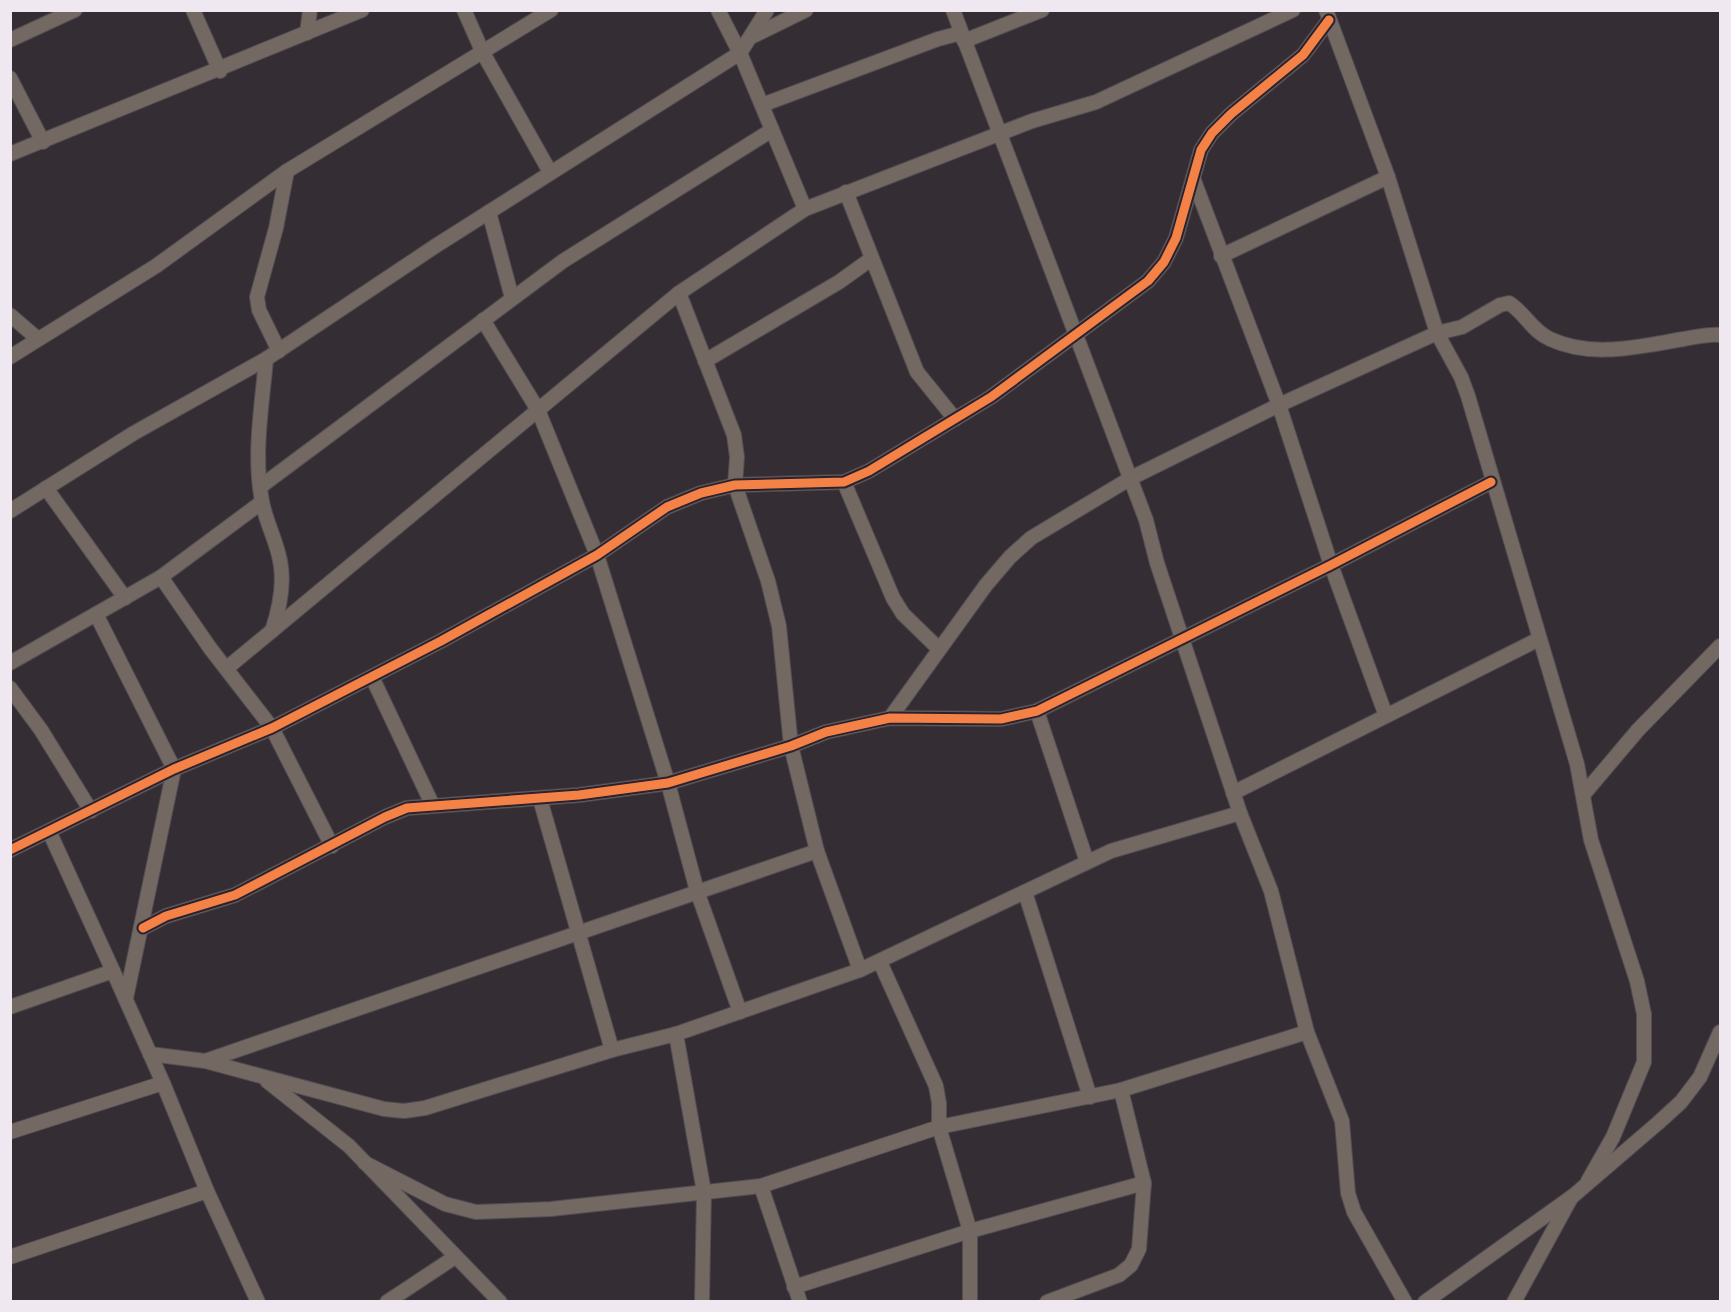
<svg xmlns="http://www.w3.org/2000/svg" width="1731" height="1312" font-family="'Open Sans',sans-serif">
<rect width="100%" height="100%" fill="#342e34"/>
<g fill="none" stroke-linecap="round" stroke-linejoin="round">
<defs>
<g id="minor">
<path d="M 193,10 L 220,71"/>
<path d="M 464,10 L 483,53 L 550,172"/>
<path d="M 718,10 L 740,53 L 805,209"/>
<path d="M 953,10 L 1146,520 L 1157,563 L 1240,813 L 1271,891 L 1307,1032 L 1342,1121 L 1348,1193 L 1354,1212 L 1405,1302"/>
<path d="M 1326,10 L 1388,177 L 1437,333 L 1461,377 L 1468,396 L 1577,764 L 1591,840 L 1637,981 L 1644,1014 L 1644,1062 L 1613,1137 L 1588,1181"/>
<path d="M 307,33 L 310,10"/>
<path d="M 751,37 L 806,10"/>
<path d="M 10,40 L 75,10"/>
<path d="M 964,41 L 1042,10"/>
<path d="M 10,78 L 43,142"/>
<path d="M 762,105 L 938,39 L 961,33"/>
<path d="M 10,154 L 362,10"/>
<path d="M 1193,178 L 1279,405 L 1331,565 L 1386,716"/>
<path d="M 846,192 L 917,372 L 955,419"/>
<path d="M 489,212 L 512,298"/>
<path d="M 1221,256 L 1388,177"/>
<path d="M 679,293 L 734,435 L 737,457 L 735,485 L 768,581 L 779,626 L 791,746 L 817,851 L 860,970"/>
<path d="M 10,315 L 38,339"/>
<path d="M 483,320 L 538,410 L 597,555 L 668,783 L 697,891 L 740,1012"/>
<path d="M 279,351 L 259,310 L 257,297 L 276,228 L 287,171"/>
<path d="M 10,357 L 156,266 L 287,171 L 551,10"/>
<path d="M 266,359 C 262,406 253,455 262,501 C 266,524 279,545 281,567 C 284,589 279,610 272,631"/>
<path d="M 705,361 L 839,282 L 871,259"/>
<path d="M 844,482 L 893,598 L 903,614 L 939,649"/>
<path d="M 260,487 L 563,261 L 772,130"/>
<path d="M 46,488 L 125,598"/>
<path d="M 10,511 L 134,433 L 266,359 L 437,245 L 740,53 L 767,10"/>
<path d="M 161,577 L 210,648 L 272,728 L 332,846"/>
<path d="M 96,614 L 174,769 L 126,998"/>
<path d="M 10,663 L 161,577 L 262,502"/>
<path d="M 227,668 L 679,293 L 805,209 L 1032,121 L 1096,102 L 1293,10"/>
<path d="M 372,677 L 433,806"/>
<path d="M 10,688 L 41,730 L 91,811"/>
<path d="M 1037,711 L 1087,862"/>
<path d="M 890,718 L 986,585 L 1010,557 L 1031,538 L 1131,478 L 1279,405 L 1437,333 L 1462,327 L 1500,305 L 1509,303 C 1525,313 1532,331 1550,339 C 1593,359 1640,346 1684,339 C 1696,337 1708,334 1720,335"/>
<path d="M 1233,793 L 1539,639"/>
<path d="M 1583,795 L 1638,730 L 1720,646"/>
<path d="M 540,799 L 612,1050"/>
<path d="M 49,831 L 113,971"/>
<path d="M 10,850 L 174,769 L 272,728 L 441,641 L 597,555 L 667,507 L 701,493 L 735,485 L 844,482 L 869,471 L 991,397 L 1148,281 L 1164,262 L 1176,238 L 1201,150 L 1212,133 L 1231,114 L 1303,55 L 1329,20"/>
<path d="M 1025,892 L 1090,1097"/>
<path d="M 143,928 L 166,916 L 235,895 L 385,817 L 407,808 L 579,795 L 668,783 L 791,746 L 826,732 L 890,718 L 1001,719 L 1037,711 L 1331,565 L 1491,482"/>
<path d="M 880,962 L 936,1086 L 939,1103 L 939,1127 L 970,1231 L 970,1302"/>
<path d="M 10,1007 L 113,971 L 163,1083 L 207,1191 L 258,1302"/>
<path d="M 676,1034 L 704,1192 L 702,1302"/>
<path d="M 150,1054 L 205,1061 L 384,1109 L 404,1111 L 425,1108 L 612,1050 L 676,1034 L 860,970 L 1111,851 L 1240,813"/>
<path d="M 205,1061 L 817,851"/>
<path d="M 267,1081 L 349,1146 L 500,1302"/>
<path d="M 10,1132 L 163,1083"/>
<path d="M 365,1163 L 445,1204 L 476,1212 L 551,1209 L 761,1186 L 939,1127 L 1121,1090 L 1307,1032"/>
<path d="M 761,1186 L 800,1302"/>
<path d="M 10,1257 L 207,1191"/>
<path d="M 794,1287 L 970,1231 L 1144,1183"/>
<path d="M 387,1302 L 455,1257"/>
<path d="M 1047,1302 L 1119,1275 L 1131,1265 L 1139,1249 L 1144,1183 L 1121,1090"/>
<path d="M 1425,1302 L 1573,1196 L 1658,1123 L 1681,1102 L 1700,1077 L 1720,1032"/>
<path d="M 1514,1302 L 1571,1198"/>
</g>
</defs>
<use href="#minor" stroke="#514d51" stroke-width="16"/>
<use href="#minor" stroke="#736962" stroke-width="14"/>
<defs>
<g id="cycleway">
<path d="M 10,850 L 174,769 L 272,728 L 441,641 L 597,555 L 667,507 L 701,493 L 735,485 L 844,482 L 869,471 L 991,397 L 1148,281 L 1164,262 L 1176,238 L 1201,150 L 1212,133 L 1231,114 L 1303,55 L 1329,20"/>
<path d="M 143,928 L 166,916 L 235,895 L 385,817 L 407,808 L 579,795 L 668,783 L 791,746 L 826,732 L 890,718 L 1001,719 L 1037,711 L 1331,565 L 1491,482"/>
</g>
</defs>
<use href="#cycleway" stroke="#2c212e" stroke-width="13"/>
<use href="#cycleway" stroke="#f48246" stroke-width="9"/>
</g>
<rect width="1731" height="1312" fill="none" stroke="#f0e8f1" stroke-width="24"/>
</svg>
